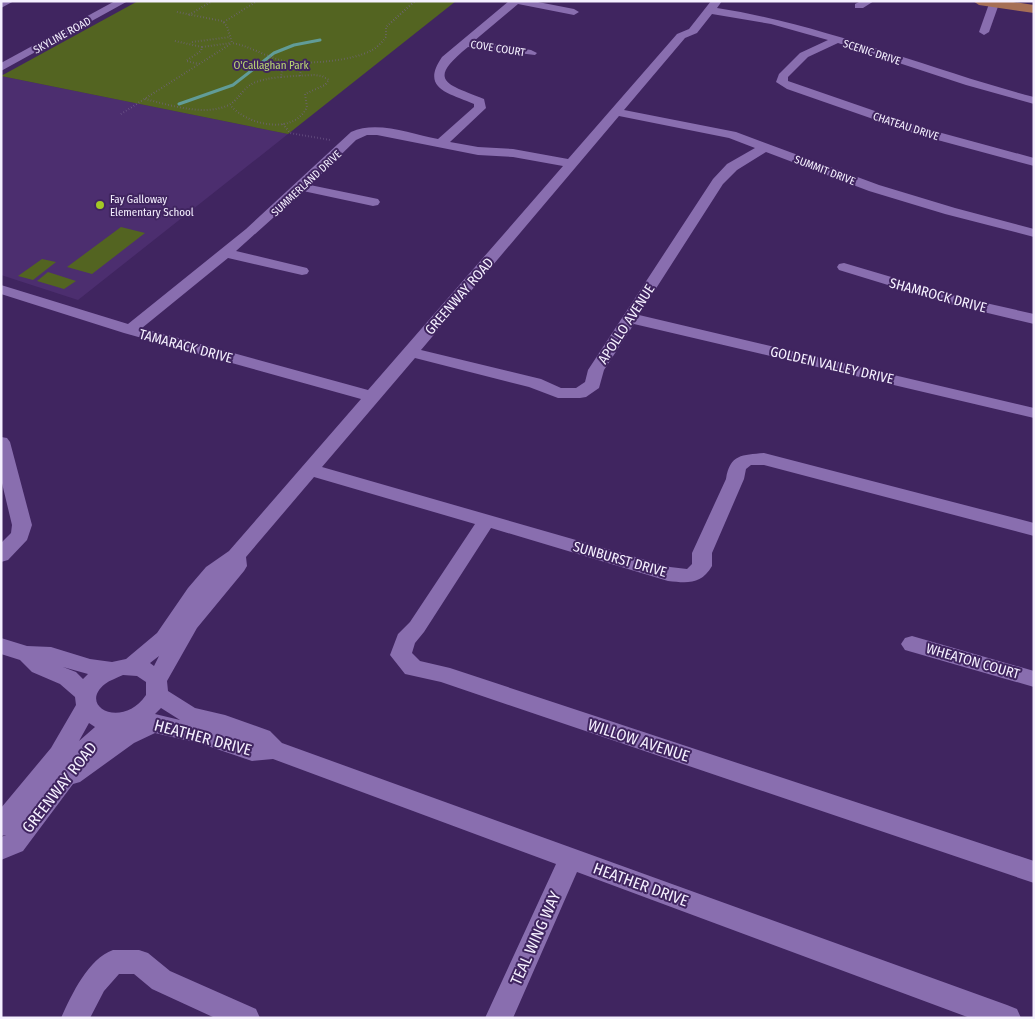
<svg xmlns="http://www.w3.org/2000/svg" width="1035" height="1019" font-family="'Fira Sans Condensed',sans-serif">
<rect width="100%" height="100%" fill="#402560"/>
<path fill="#4c2e6f" d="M 1,76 L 288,134 L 78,300 L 1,275 Z"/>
<g fill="#536421">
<path d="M 138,1 L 456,1 L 288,134 L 1,76 Z"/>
<path d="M 121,227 L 145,233 L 92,274 L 67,267 Z"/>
<path d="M 42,259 L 56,262 L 33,280 L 18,276 Z"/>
<path d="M 48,272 L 76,281 L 64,289 L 37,281 Z"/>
</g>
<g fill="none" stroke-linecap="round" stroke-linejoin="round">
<path stroke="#619c98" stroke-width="3" d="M 179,104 L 233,85 L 274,53 L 294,45 L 320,40"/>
<g stroke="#786491" stroke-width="2" stroke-dasharray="0.5 2.5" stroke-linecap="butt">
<path d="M 177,12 L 222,21 L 227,26 L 232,43 C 250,46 266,57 284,61 C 304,65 354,61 372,50 C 378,47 382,42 386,37 L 386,27 L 415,1"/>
<path d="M 189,15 L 212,1"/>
<path d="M 224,22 L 257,1"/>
<path d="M 175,41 L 202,47 L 201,51 L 186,61 L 199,64"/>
<path d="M 192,42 L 230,37"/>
<path d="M 202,47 L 231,43"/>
<path d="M 281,78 L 282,70 L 292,68 L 301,70 L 300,76"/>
<path d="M 145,99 C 170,105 199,115 224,107 C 237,103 240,92 250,85 C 264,76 297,76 314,75 L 322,76 L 329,80 L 325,85 L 305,94 L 307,107 C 293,136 247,125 230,105"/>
<path d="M 121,114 L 232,43"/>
<path d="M 283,124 L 290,133 L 330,140"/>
</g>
<g fill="#896eaf" fill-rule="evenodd">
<path d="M 1,1 L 14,1 L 1,8 Z"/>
<path d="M 115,1 L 128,1 L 1,71 L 1,63 Z"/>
<path d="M 509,1 L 533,1 L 574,9 L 579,12 L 574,15 L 518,4 L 474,41 L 531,50 L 537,53 L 535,55 L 468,47 C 426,81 446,84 484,99 L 486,108 L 450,142 L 478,147 L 513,149 L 568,159 L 677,34 L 689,29 L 711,1 L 722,1 L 717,8 C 826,25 927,69 1034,97 L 1034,104 L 966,85 L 838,43 L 808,57 L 788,77 L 788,81 L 927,129 L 1034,158 L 1034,166 L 919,135 L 787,89 L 776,82 L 779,74 L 800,53 L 828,40 L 771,24 L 712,14 L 697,33 L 685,38 L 624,110 L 736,132 L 879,185 L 955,208 L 1034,229 L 1034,237 L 945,214 L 869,191 L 766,152 L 737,170 L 723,184 L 639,315 L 1034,408 L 1034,418 L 634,324 L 604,370 L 599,388 L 586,397 L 580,398 L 558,398 L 529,387 L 415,358 L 322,467 L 670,567 L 687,569 L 692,564 L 692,553 L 726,479 C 730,454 742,455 764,453 L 1034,523 L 1034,536 L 764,465 L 751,465 L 746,469 L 744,479 L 712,553 L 712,566 C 701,585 687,583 668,581 L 491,528 L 424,632 L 415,643 L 412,653 L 420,661 L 450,668 L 1034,861 L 1034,883 L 441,682 L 405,674 L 390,655 L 398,634 L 410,622 L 475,524 L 314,477 L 246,557 L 247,566 L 244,571 L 197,628 L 167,681 L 168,691 L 195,708 L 225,715 L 270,731 L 282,743 L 1007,1005 L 1017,1009 L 1021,1018 L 970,1018 L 577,872 L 513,1018 L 485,1018 L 556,864 L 273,759 L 252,761 L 202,744 L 155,733 L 134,743 L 80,782 L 73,784 L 23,851 L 1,860 L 1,837 L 6,835 L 1,836 L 1,808 L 51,748 L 76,705 L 75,697 L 60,684 L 32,672 L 20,660 L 1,654 L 1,638 L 27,646 L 51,647 L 90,659 L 112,662 L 126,659 L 157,633 L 188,588 L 206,567 L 229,551 L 361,399 L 124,333 L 1,294 L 1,285 L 128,324 L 246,229 L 351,132 C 377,120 411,134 438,139 L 474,107 L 474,104 C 449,93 420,89 442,57 ZM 619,116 L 729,138 L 755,148 L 727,164 L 713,179 L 588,370 L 585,382 L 576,388 L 561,388 L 541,379 L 421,350 ZM 367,135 L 377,135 L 478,155 L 513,157 L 563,166 L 368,390 L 142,328 L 228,258 L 302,275 L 307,274 L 309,271 L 307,268 L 236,251 L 303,191 L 373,206 L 378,205 L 380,202 L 378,199 L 310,185 L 356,140 ZM 159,656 L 154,666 L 150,663 ZM 63,667 L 88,674 L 83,679 L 76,672 ZM 123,675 L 137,676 L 146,682 L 146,695 C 122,730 77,706 105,684 C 110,680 117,678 123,675 ZM 161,708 L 180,720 L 155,714 ZM 89,723 L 95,727 L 79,741 Z"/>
<path d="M 861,1 L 874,1 L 863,8 L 855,8 L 855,4 Z"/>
<path d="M 990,1 L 1000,1 L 989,32 L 984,35 L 979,32 Z"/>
<path d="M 844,263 L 959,297 L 1034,314 L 1034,324 L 950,304 L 839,270 L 837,267 L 839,264 Z"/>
<path d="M 1,437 L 7,438 L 10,442 L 32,525 L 27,540 L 8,560 L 1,562 L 1,543 L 11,533 L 12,525 L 1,479 Z"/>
<path d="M 912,636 L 1034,671 L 1034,687 L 905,650 L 901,644 L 905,638 Z"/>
<path d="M 113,950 L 139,950 L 148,953 L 170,971 L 256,1009 L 260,1018 L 215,1018 L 152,989 L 134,974 L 119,974 L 104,991 L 90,1018 L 61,1018 C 72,994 88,959 113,950 Z"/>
</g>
<path fill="#a66f56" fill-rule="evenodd" d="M 973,1 L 1007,1 L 1034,5 L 1034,13 L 979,5 Z"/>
</g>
<circle fill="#a4c825" stroke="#402560" stroke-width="2" cx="100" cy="205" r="5"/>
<g text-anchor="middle" stroke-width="4" stroke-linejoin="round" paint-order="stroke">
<g font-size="11" fill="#f5f0ff" stroke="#402560">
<text transform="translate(62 35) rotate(-29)" y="4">SKYLINE ROAD</text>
<text transform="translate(498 48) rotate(9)" y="4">COVE COURT</text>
<text transform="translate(872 52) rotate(18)" y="4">SCENIC DRIVE</text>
<text transform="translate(906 126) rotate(18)" y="4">CHATEAU DRIVE</text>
<text transform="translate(825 170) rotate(21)" y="4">SUMMIT DRIVE</text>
<text transform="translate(306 183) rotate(-43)" y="4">SUMMERLAND DRIVE</text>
</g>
<g font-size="11" fill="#bcd973" stroke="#402560">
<text x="271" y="69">O'Callaghan Park</text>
</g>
<g font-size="11" fill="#f5f0ff" stroke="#402560" text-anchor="start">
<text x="110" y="203">Fay Galloway<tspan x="110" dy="13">Elementary School</tspan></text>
</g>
<g font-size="14" fill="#f5f0ff" stroke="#402560">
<text transform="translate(938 295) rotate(15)" y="5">SHAMROCK DRIVE</text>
<text transform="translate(459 296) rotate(-49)" y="5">GREENWAY ROAD</text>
<text transform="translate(626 324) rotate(-57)" y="5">APOLLO AVENUE</text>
<text transform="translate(186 346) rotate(15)" y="5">TAMARACK DRIVE</text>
<text transform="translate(832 365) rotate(13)" y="5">GOLDEN VALLEY DRIVE</text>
<text transform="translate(620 559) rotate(16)" y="5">SUNBURST DRIVE</text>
<text transform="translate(973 661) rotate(16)" y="5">WHEATON COURT</text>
</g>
<g font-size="16" fill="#f5f0ff" stroke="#402560">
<text transform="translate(203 737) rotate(15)" y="6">HEATHER DRIVE</text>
<text transform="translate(639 740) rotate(18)" y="6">WILLOW AVENUE</text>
<text transform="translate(59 787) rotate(-52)" y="6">GREENWAY ROAD</text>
<text transform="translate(641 884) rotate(20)" y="6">HEATHER DRIVE</text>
<text transform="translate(535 938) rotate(-66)" y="6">TEAL WING WAY</text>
</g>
</g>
<rect width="1035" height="1019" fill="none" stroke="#f5f0ff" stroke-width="5"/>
</svg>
